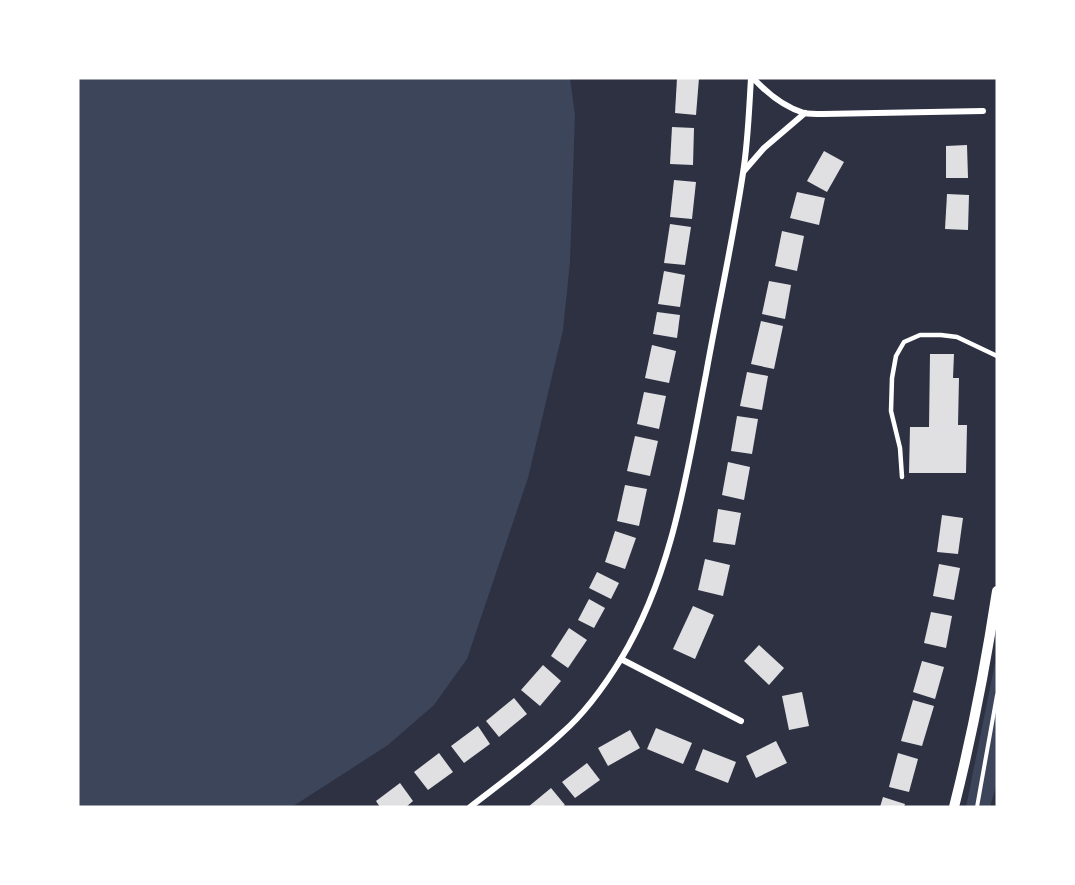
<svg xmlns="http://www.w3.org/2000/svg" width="1075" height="885" font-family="Raleway,sans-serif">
<rect width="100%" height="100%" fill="#2d3142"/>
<g fill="#3c4559">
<path d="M 78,78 L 570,78 L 575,115 L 570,262 L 563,330 L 528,478 L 467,659 L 434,705 L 388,745 L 292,807 L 78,807 Z"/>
<path d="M 997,653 L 997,783 L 990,807 L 966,807 Z"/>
</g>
<g fill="#e0e0e3">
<path d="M 677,78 L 699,78 L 696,115 L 675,113 Z"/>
<path d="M 672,127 L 694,128 L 693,165 L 670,164 Z"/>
<path d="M 967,145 L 968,178 L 946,178 L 946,146 Z"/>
<path d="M 824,151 L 844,162 L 827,192 L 807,181 Z"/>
<path d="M 674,180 L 696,182 L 692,219 L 670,217 Z"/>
<path d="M 797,192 L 825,198 L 819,225 L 790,218 Z"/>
<path d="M 947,194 L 969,195 L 968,230 L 945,229 Z"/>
<path d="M 670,224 L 691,227 L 685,265 L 664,263 Z"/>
<path d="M 782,231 L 804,236 L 797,271 L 775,266 Z"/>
<path d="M 664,271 L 685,275 L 680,307 L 658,304 Z"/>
<path d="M 769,281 L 791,285 L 785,319 L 762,314 Z"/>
<path d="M 657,312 L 680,315 L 677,338 L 653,334 Z"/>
<path d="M 761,321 L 783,326 L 774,369 L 751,364 Z"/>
<path d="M 652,345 L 676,351 L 669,383 L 645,378 Z"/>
<path d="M 930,354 L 954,354 L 953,378 L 959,378 L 958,425 L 967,425 L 966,473 L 909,473 L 910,427 L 929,427 Z"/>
<path d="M 747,372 L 768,376 L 762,410 L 740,406 Z"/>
<path d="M 644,392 L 666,396 L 659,429 L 637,424 Z"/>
<path d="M 737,416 L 758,419 L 752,454 L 731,451 Z"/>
<path d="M 635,436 L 658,441 L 650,476 L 627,471 Z"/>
<path d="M 728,462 L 750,467 L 744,500 L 722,495 Z"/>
<path d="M 625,485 L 647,489 L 639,526 L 617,521 Z"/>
<path d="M 718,509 L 741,513 L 735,545 L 713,542 Z"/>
<path d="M 942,515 L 963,518 L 958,554 L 937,552 Z"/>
<path d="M 615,531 L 636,538 L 625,569 L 605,562 Z"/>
<path d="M 705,559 L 730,565 L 723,596 L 698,590 Z"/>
<path d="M 939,564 L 960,568 L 954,600 L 933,596 Z"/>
<path d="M 597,572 L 619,583 L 611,599 L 589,588 Z"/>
<path d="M 589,599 L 605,608 L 594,628 L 578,620 Z"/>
<path d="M 693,606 L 714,615 L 695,659 L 673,649 Z"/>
<path d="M 931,612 L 952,616 L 946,648 L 924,643 Z"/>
<path d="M 569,628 L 587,640 L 568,668 L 551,656 Z"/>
<path d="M 759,645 L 784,668 L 769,685 L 744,661 Z"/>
<path d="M 922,661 L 944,667 L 935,699 L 913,692 Z"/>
<path d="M 543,665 L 561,681 L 540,706 L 521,690 Z"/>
<path d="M 802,692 L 809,726 L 789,730 L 782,696 Z"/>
<path d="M 514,698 L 527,714 L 499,737 L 486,721 Z"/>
<path d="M 913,700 L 934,706 L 922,746 L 901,741 Z"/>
<path d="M 478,726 L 490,744 L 464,763 L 451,746 Z"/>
<path d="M 656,728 L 692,743 L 683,764 L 647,749 Z"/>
<path d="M 630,730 L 640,748 L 608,766 L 598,748 Z"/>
<path d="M 776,741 L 787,763 L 756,778 L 746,756 Z"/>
<path d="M 703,749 L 736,762 L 728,783 L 695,770 Z"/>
<path d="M 439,753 L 453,772 L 428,790 L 414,772 Z"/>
<path d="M 898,753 L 918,759 L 909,792 L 889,787 Z"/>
<path d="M 587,763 L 600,780 L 575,798 L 562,782 Z"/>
<path d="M 400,783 L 413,801 L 406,807 L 380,807 L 376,801 Z"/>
<path d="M 551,788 L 565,805 L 562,807 L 528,807 Z"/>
<path d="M 883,797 L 905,804 L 904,807 L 880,807 Z"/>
</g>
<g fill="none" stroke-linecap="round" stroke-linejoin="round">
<path stroke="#fff" stroke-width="4" d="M 977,807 L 997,695"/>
<path stroke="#fff" stroke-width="4.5" d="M 902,477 L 900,448 L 891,411 L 892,378 L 896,356 L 904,342 L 920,335 L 941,335 L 957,337 L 997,356"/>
<g stroke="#fff" stroke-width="6">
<path d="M 753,78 C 767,93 784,107 804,113 C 810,114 817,114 823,114 L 983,111"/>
<path d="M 744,171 L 764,148 L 805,113"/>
<path d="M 621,659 L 741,721"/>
<path d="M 470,807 C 501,783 533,760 562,733 C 585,713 605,685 621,659 C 673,573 687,471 706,374 C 718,307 733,240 743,173 C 748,142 749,110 751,78"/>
</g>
<path stroke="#fff" stroke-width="10" d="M 954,807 C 972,736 986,663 997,591"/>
</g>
<rect width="1075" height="885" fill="none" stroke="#ffffff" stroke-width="159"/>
</svg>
